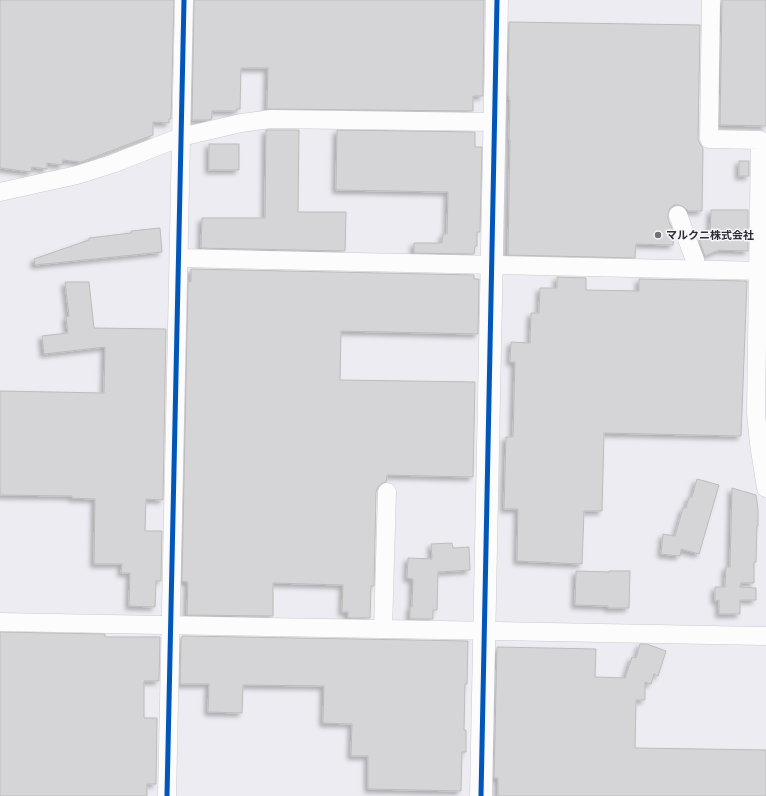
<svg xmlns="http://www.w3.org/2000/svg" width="766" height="796" font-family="Signika,'Noto Sans JP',sans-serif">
<defs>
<filter id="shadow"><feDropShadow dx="-3.5" dy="3.5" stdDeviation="2" flood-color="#0004"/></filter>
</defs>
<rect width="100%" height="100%" fill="#ececf2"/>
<g fill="#d5d4d6" stroke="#bdbcbd" filter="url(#shadow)">
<path d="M 0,0 L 174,0 L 171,119 L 169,119 L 169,123 L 153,122 L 153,135 L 81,162 L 63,160 L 62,165 L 47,163 L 47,169 L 32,167 L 31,172 L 0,168 Z"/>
<path d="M 194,0 L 484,0 L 483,96 L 473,96 L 473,111 L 267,109 L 268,68 L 241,68 L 240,109 L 237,109 L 236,111 L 212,111 L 212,119 L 208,120 L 192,120 Z"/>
<path d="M 722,0 L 766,0 L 766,126 L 720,125 Z"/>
<path d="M 509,22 L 700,25 L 698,139 L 700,144 L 703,148 L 702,211 L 688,211 L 684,207 L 679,205 L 674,205 L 670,208 L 668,214 L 668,219 L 674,233 L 673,245 L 636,244 L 635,258 L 508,255 L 510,140 L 509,140 L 510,100 L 509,100 L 509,96 L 508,96 Z"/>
<path d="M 266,130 L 299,130 L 298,212 L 346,212 L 345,251 L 201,248 L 202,218 L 265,218 Z"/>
<path d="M 337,130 L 475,132 L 475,147 L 482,147 L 480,232 L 477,232 L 477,246 L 475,246 L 474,254 L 414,253 L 414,243 L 442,243 L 443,234 L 447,234 L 448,192 L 336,190 Z"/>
<rect x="209" y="144" width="30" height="26"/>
<rect x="739" y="161" width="10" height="15"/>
<path d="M 711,210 L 748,210 L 748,251 L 719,250 L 705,256 L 699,240 L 710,235 Z"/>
<path d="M 160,228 L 162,252 L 35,265 L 34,259 L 89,240 L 89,238 L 131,233 L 131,231 Z"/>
<path d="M 191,269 L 474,275 L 474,279 L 479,279 L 478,334 L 341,331 L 340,380 L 475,382 L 473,477 L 387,475 L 386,482 L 382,483 L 378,487 L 376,492 L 374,586 L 371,586 L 370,618 L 348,618 L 348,612 L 342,612 L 343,585 L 273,583 L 273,616 L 187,615 L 188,582 L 182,581 L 188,281 L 191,282 Z"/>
<path d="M 557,277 L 586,278 L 586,290 L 639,291 L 639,279 L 747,281 L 741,436 L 604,433 L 602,511 L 584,511 L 582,564 L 517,561 L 518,509 L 504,509 L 506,437 L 513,437 L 515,362 L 510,362 L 511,342 L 530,343 L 531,313 L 539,313 L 540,288 L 557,288 Z"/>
<path d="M 65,282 L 89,282 L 94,328 L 166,329 L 163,500 L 146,499 L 145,531 L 162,531 L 161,581 L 156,581 L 155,607 L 129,606 L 130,573 L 121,573 L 122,564 L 94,564 L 95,499 L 72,498 L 72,496 L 0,495 L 0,391 L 104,393 L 105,347 L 44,354 L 42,336 L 68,333 L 66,317 L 69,316 Z"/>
<path d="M 697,479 L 719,485 L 699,554 L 681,549 L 680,556 L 661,554 L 663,534 L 675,536 L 683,508 L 686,508 L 689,497 L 692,497 Z"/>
<path d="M 732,488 L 756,495 L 758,509 L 758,526 L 757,526 L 756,562 L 754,562 L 754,583 L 741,583 L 740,587 L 756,588 L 756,600 L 740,600 L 740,614 L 719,614 L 719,600 L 715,601 L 715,587 L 725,587 L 726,567 L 730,567 Z"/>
<path d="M 452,543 L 453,548 L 469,547 L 470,570 L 438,572 L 437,610 L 433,610 L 433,619 L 410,619 L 410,607 L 412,607 L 413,579 L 407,578 L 408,558 L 432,559 L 431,544 Z"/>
<path d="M 576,571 L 609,572 L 609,571 L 630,571 L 629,608 L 608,608 L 608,606 L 575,605 Z"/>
<path d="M 0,632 L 105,634 L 105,637 L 160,637 L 159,681 L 144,681 L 144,718 L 157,718 L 156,784 L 147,784 L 147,796 L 0,796 Z"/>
<path d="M 182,636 L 468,641 L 467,684 L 465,684 L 464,730 L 466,730 L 466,752 L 462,752 L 461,791 L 368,789 L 368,756 L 351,756 L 352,724 L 323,723 L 324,686 L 243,685 L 242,713 L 208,712 L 209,684 L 180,684 L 181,638 L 182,638 Z"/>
<path d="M 640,644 L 647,644 L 666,651 L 658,676 L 654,674 L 651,684 L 645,682 L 645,700 L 636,700 L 635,748 L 766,750 L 766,796 L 498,796 L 498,778 L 494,778 L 497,647 L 596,649 L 595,677 L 625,678 L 632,657 L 636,658 Z"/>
</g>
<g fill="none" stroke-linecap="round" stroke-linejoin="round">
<defs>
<g id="street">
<path d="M 711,0 L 709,139 L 760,140 L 756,413 L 759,444 L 766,488"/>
<path d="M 0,192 L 77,175 L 112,164 L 181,137 L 241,123 L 271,119 L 494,122"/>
<path d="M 678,215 L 695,260 L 695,269"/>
<path d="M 179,258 L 766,271"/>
<path d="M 0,622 L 766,636"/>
<path d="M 383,629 L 387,492"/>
<path d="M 167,796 L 184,0"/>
</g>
<path id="secondary" d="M 481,796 L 497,0"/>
</defs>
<use href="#street" stroke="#cacacf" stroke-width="19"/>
<use href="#secondary" stroke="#cacacf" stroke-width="23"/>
<use href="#street" stroke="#fcfcfd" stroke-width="18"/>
<use href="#secondary" stroke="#fcfcfd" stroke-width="22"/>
<defs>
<g id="cycleway">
<path d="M 167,796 L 184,0"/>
<path d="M 481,796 L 497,0"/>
</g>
</defs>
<use href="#cycleway" stroke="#f8f7fd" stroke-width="8"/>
<use href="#cycleway" stroke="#0057b8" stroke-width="5"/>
</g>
<circle fill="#717075" stroke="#f8f7fd" stroke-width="1.5" cx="658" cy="235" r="4"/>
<g text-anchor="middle" stroke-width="3" stroke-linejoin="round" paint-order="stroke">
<g font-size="11" font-weight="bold" fill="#2f2e32" stroke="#f8f7fd" text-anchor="start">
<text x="666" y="239">マルクニ株式会社</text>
</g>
</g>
</svg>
